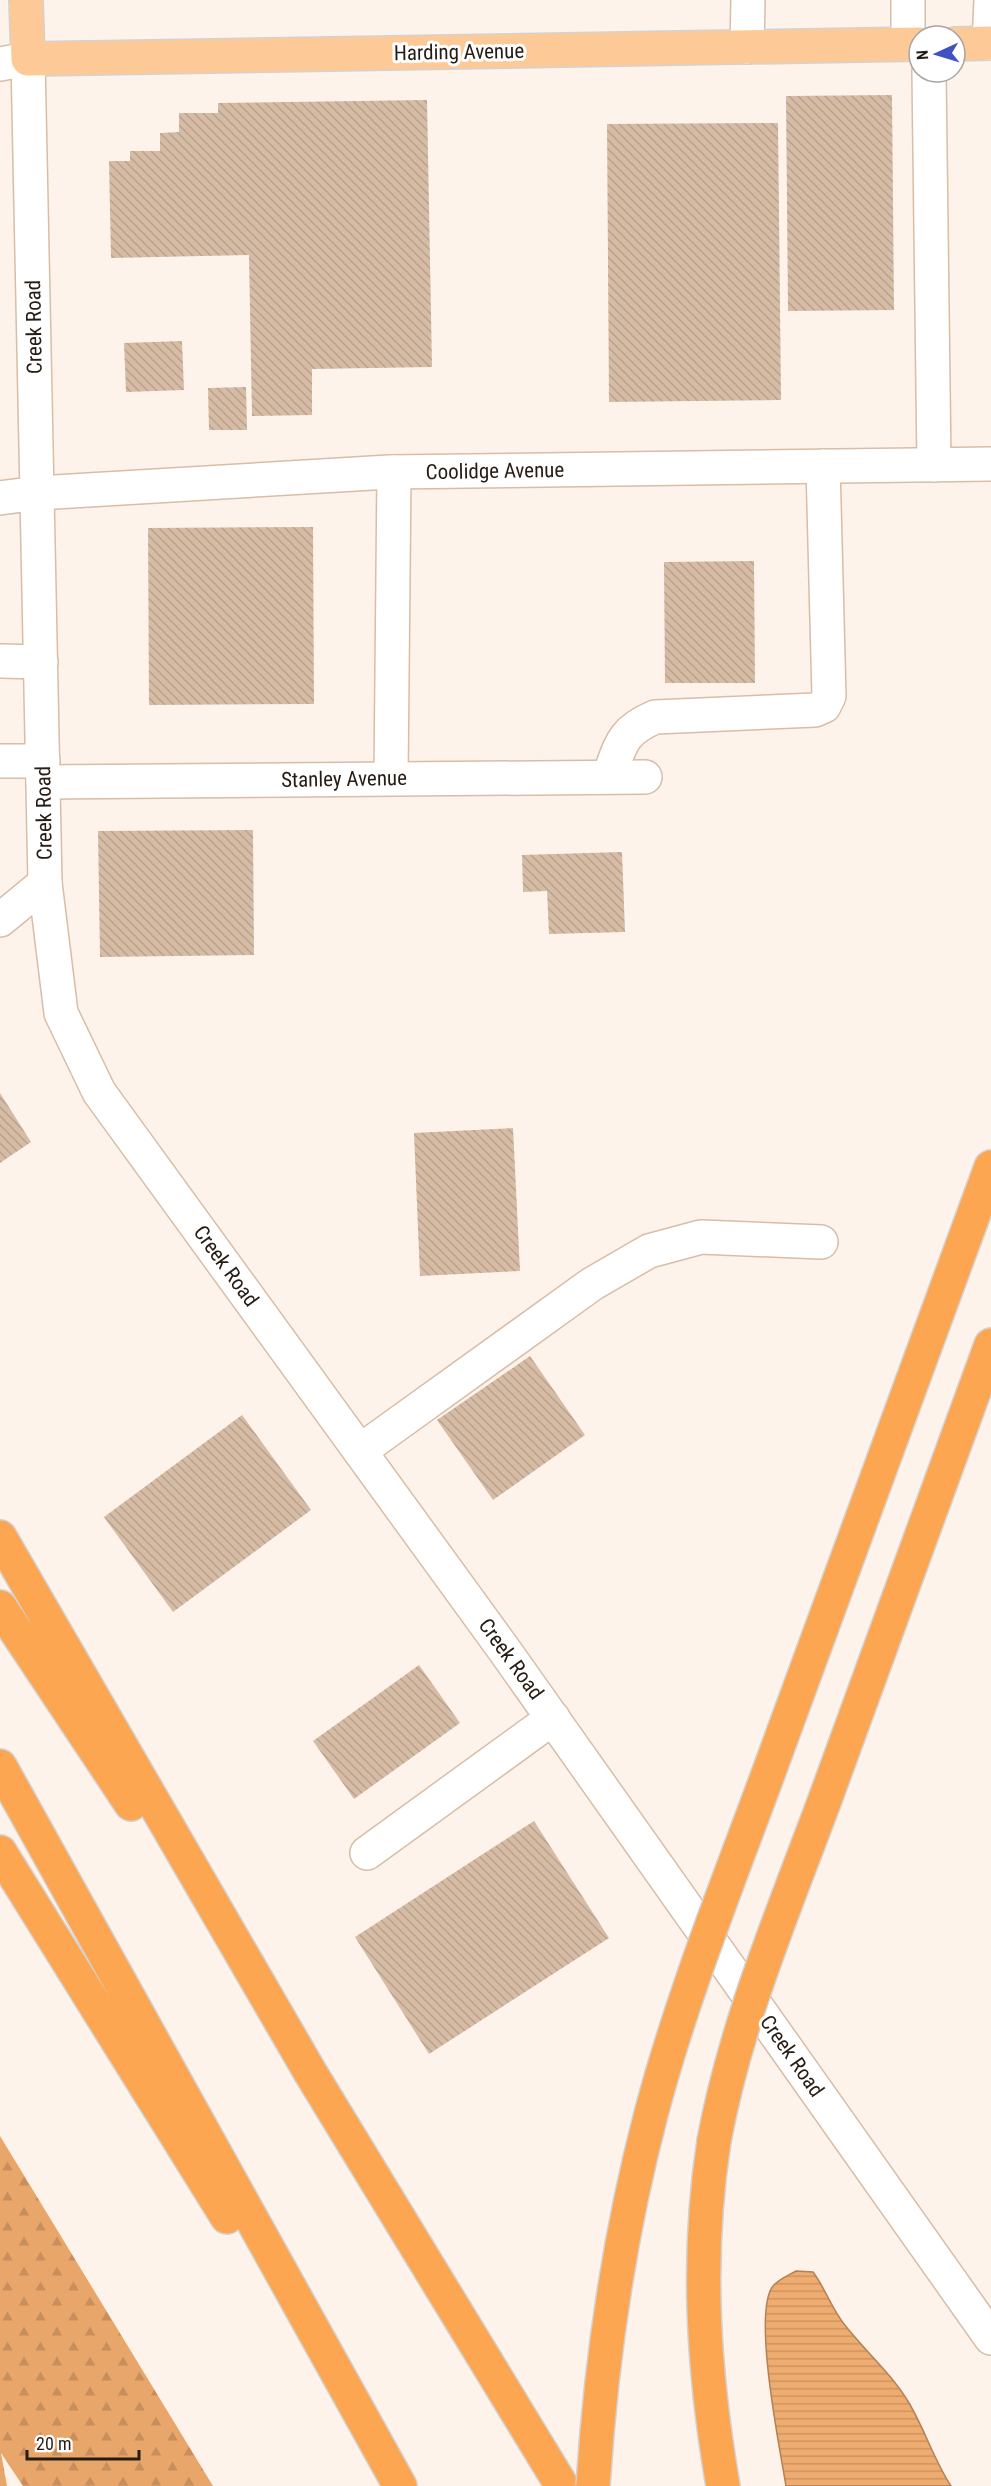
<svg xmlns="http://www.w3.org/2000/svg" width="991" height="2486" font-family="'Roboto Condensed',sans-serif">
<defs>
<pattern id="forest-firs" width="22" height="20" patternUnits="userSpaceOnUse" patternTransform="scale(1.5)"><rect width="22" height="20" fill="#e9a66a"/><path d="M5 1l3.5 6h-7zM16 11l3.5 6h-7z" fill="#c88e5b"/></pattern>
<pattern id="water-rules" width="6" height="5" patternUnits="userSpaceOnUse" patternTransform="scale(1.5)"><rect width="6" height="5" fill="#efac70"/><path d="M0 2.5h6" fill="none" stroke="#cd9360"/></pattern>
<pattern id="building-back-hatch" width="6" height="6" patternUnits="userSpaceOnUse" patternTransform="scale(1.5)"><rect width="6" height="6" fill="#d6bca5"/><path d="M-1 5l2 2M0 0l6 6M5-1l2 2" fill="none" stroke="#b8a18d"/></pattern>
</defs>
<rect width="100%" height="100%" fill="#fef3ea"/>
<path fill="url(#forest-firs)" d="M 0,2136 L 213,2486 L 23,2486 L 1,2453 L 7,2486 L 0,2486 Z"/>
<path fill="url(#water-rules)" stroke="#b38154" stroke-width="1.5" d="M 796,2271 L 813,2272 C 825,2288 831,2307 844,2324 C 864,2350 892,2374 909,2403 C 925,2430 934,2460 951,2486 L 786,2486 C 780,2449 752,2312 773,2286 C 779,2279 789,2275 796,2271 Z"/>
<g fill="url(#building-back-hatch)">
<path d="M 892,95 L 894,310 L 788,311 L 786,96 Z"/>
<path d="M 427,100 L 432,367 L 312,369 L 312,415 L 252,416 L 249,255 L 111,258 L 109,161 L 130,161 L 130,151 L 160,151 L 160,133 L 179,132 L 179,113 L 218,113 L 218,103 Z"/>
<path d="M 778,123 L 781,400 L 609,402 L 607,124 Z"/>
<path d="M 182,341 L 184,390 L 126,392 L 124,343 Z"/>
<path d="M 246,387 L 247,430 L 209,430 L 208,388 Z"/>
<path d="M 313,527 L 314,704 L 149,705 L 148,528 Z"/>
<path d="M 754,561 L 755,683 L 665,683 L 664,562 Z"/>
<path d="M 253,830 L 254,955 L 100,957 L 98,831 Z"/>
<path d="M 622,852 L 625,932 L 549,934 L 547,891 L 523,892 L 522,855 Z"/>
<path d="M 0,1093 L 31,1142 L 0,1163 Z"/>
<path d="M 513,1128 L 520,1271 L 420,1276 L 414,1133 Z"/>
<path d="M 530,1356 L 585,1435 L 493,1500 L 437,1420 Z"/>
<path d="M 242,1415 L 311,1510 L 173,1612 L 104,1517 Z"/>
<path d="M 419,1665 L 460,1723 L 354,1799 L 313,1741 Z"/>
<path d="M 534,1821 L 609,1938 L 429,2054 L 355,1937 Z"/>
</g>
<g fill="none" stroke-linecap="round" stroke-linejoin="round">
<defs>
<g id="minor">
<path d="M 908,0 L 908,44"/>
<path d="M 989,43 L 991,0"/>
<path d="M 747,47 L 748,0"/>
<path d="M 0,64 L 28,59 L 45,883 L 61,1013 L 99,1092 L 505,1651 L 991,2338"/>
<path d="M 929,72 L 934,465"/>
<path d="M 0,498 L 38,493 L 389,472 L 991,464"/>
<path d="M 0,661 L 41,662"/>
<path d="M 0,761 L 43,761"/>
<path d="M 609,776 C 621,744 622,731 655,717 L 815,710 L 824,706 L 829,696 L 823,466"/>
<path d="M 391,778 L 394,472"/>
<path d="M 43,782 L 645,777"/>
<path d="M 0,920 L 45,883"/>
<path d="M 360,1451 L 592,1284 L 649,1251 L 701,1237 L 821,1242"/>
<path d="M 367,1853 L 553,1718"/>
</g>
<g id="major">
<path d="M 26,0 L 28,59 L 919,44"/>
<path d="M 955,44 L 991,43"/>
</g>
<g id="highway">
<path d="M 0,1537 L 310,2072 L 562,2486"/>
<path d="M 0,1607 L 131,1804"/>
<path d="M 782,1736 L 991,1167"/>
<path d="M 0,1766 L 400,2486"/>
<path d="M 827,1794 L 991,1345"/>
<path d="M 0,1852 L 227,2217"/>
<path d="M 714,2141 C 696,2257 703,2371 723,2486"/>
</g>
</defs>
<use href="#minor" stroke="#d8bda7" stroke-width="36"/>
<use href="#major" stroke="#d4d2d0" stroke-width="36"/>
<use href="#highway" stroke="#d4d2d0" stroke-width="36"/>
<use href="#minor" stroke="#fff" stroke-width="33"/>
<use href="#major" stroke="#fdca97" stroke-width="33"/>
<use href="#highway" stroke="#fca652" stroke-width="33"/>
<defs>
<g id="highway-bridge">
<path d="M 714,2141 C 736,2021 785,1908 827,1794"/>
<path d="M 593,2486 C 601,2360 619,2236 651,2114 C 685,1985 737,1861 782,1736"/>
</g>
</defs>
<use href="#highway-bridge" stroke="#d4d2d0" stroke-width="36" stroke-linecap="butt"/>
<use href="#highway-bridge" stroke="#fca652" stroke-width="33"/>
</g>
<g text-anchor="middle" stroke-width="6" stroke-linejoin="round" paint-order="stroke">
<g font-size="21" fill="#261c14" stroke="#fff">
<text transform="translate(459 52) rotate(-1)" y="7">Harding Avenue</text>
<text transform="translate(34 327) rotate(-91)" y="7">Creek Road</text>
<text transform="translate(495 471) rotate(-1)" y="7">Coolidge Avenue</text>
<text transform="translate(344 779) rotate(-1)" y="7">Stanley Avenue</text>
<text transform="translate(44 813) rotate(-91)" y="7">Creek Road</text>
<text transform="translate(226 1266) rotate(54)" y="7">Creek Road</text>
<text transform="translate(511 1659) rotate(54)" y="7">Creek Road</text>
<text transform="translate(792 2056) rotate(55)" y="7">Creek Road</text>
</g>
</g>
<g transform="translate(937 54) rotate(266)"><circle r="28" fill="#ffffff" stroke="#a8a4a1" stroke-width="1.5"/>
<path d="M0-4.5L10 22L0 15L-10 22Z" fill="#4150c4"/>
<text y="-9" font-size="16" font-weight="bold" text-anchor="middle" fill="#261c14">N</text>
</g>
<path d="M27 2450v9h112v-9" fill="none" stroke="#261c14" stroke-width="3"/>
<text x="36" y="2450" font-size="18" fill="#261c14" stroke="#ffffff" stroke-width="4.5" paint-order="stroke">20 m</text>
</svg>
